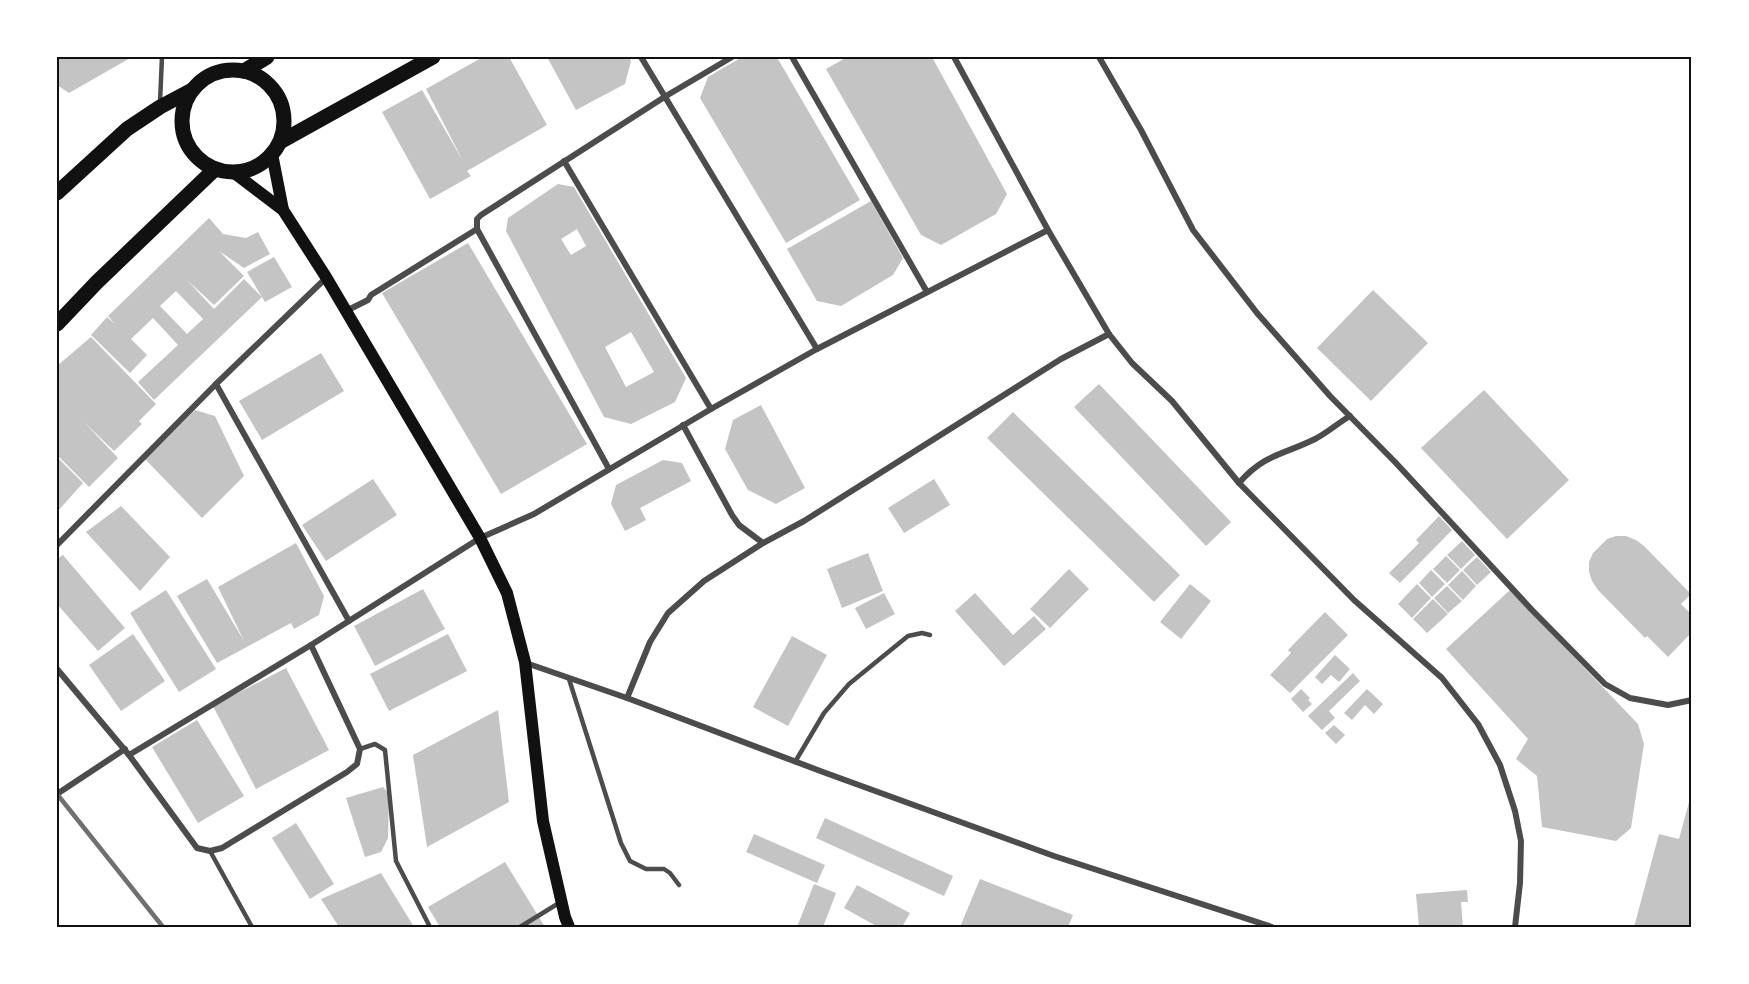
<svg xmlns="http://www.w3.org/2000/svg" width="1749" height="984" font-family="'Noto Serif',serif">
<rect width="100%" height="100%" fill="#fff"/>
<g fill="#c4c4c4" fill-rule="evenodd">
<path d="M 57,57 L 132,57 L 69,93 L 57,85 Z"/>
<path d="M 483,57 L 509,57 L 547,125 L 467,171 L 471,176 L 430,199 L 382,112 L 422,90 L 463,161 L 426,89 Z"/>
<path d="M 547,57 L 629,57 L 631,61 L 625,84 L 576,110 Z"/>
<path d="M 742,57 L 772,57 L 778,59 L 860,200 L 786,243 L 700,98 L 708,77 Z"/>
<path d="M 847,57 L 932,57 L 1007,194 L 996,214 L 941,245 L 921,235 L 826,69 Z"/>
<path d="M 558,184 L 574,187 L 686,378 L 675,402 L 631,424 L 604,417 L 506,231 L 508,218 ZM 577,229 L 586,246 L 571,255 L 561,239 ZM 631,332 L 654,372 L 626,387 L 605,347 Z"/>
<path d="M 871,201 L 903,258 L 893,275 L 841,306 L 817,301 L 787,249 Z"/>
<path d="M 209,218 L 223,234 L 246,238 L 258,232 L 270,254 L 244,268 L 219,251 L 244,276 L 214,305 L 187,280 L 214,309 L 244,279 L 262,297 L 154,400 L 138,382 L 178,345 L 153,318 L 131,339 L 147,355 L 130,373 L 91,335 L 107,317 L 115,324 L 108,316 ZM 176,291 L 203,319 L 187,334 L 160,306 Z"/>
<path d="M 468,243 L 587,444 L 501,494 L 382,293 Z"/>
<path d="M 274,257 L 292,287 L 265,302 L 247,272 Z"/>
<path d="M 1373,290 L 1428,343 L 1371,401 L 1317,348 Z"/>
<path d="M 91,337 L 156,404 L 139,421 L 142,424 L 114,451 L 84,422 L 118,458 L 89,487 L 57,455 L 57,366 Z"/>
<path d="M 321,353 L 344,391 L 262,440 L 239,401 Z"/>
<path d="M 1099,384 L 1231,522 L 1206,546 L 1074,407 Z"/>
<path d="M 1484,390 L 1569,480 L 1507,539 L 1421,448 Z"/>
<path d="M 761,405 L 805,488 L 776,504 L 748,490 L 725,449 L 733,420 Z"/>
<path d="M 195,410 L 215,416 L 244,476 L 202,518 L 145,459 Z"/>
<path d="M 1013,412 L 1180,575 L 1154,602 L 987,438 Z"/>
<path d="M 57,457 L 83,483 L 57,512 Z"/>
<path d="M 663,460 L 682,463 L 691,481 L 640,508 L 646,520 L 625,531 L 611,504 L 616,485 Z"/>
<path d="M 373,479 L 397,515 L 326,561 L 302,525 Z"/>
<path d="M 934,479 L 950,505 L 904,533 L 888,508 Z"/>
<path d="M 121,506 L 170,557 L 140,591 L 86,532 Z"/>
<path d="M 1439,516 L 1452,530 L 1400,583 L 1389,573 L 1419,543 L 1416,540 Z"/>
<path d="M 1616,536 L 1626,536 L 1636,540 L 1644,546 L 1691,594 L 1681,604 L 1692,615 L 1692,632 L 1668,657 L 1647,636 L 1645,638 L 1598,590 L 1592,581 L 1589,572 L 1589,562 L 1593,553 L 1607,539 Z"/>
<path d="M 1462,541 L 1475,555 L 1461,569 L 1447,555 Z"/>
<path d="M 296,543 L 324,596 L 319,615 L 294,629 L 291,623 L 217,663 L 177,596 L 207,579 L 244,641 L 218,587 Z"/>
<path d="M 868,553 L 883,591 L 842,608 L 827,569 Z"/>
<path d="M 63,555 L 125,628 L 98,651 L 57,604 L 57,559 Z"/>
<path d="M 1446,556 L 1460,570 L 1447,583 L 1433,569 Z"/>
<path d="M 1477,557 L 1491,572 L 1477,585 L 1463,570 Z"/>
<path d="M 1069,569 L 1089,589 L 1050,628 L 1030,609 Z"/>
<path d="M 1431,570 L 1445,584 L 1432,597 L 1419,583 Z"/>
<path d="M 1462,571 L 1476,586 L 1463,600 L 1448,585 Z"/>
<path d="M 1190,584 L 1211,601 L 1181,639 L 1160,622 Z"/>
<path d="M 1417,584 L 1431,598 L 1412,618 L 1398,604 Z"/>
<path d="M 1447,586 L 1462,601 L 1448,613 L 1434,598 Z"/>
<path d="M 423,589 L 445,629 L 375,666 L 354,626 Z"/>
<path d="M 166,590 L 216,669 L 179,692 L 130,613 Z"/>
<path d="M 1510,590 L 1638,724 L 1644,744 L 1631,828 L 1616,841 L 1542,827 L 1537,776 L 1516,759 L 1528,739 L 1446,649 Z"/>
<path d="M 884,593 L 895,614 L 866,629 L 855,608 Z"/>
<path d="M 975,593 L 1013,635 L 1034,616 L 1046,629 L 1004,666 L 955,611 Z"/>
<path d="M 1433,599 L 1448,614 L 1427,633 L 1413,619 Z"/>
<path d="M 1325,612 L 1348,635 L 1290,693 L 1270,675 L 1291,653 L 1288,650 Z"/>
<path d="M 133,634 L 165,681 L 121,711 L 89,665 Z"/>
<path d="M 448,634 L 467,671 L 389,711 L 370,674 Z"/>
<path d="M 792,636 L 827,655 L 788,726 L 753,707 Z"/>
<path d="M 1335,655 L 1350,669 L 1339,682 L 1331,675 L 1322,684 L 1315,677 Z"/>
<path d="M 286,668 L 329,750 L 256,789 L 213,706 Z"/>
<path d="M 1353,673 L 1360,681 L 1329,711 L 1335,718 L 1322,730 L 1308,716 Z"/>
<path d="M 1301,689 L 1310,698 L 1308,700 L 1312,704 L 1303,712 L 1291,699 Z"/>
<path d="M 1367,689 L 1383,704 L 1374,714 L 1365,705 L 1352,720 L 1344,713 Z"/>
<path d="M 498,710 L 509,802 L 427,847 L 413,755 Z"/>
<path d="M 197,720 L 244,796 L 198,823 L 152,747 Z"/>
<path d="M 1334,725 L 1345,735 L 1336,744 L 1325,733 Z"/>
<path d="M 383,787 L 389,794 L 388,838 L 381,852 L 365,857 L 346,798 Z"/>
<path d="M 1691,795 L 1692,927 L 1634,927 L 1659,834 L 1679,839 Z"/>
<path d="M 825,818 L 953,876 L 944,896 L 816,838 Z"/>
<path d="M 296,823 L 334,884 L 310,899 L 272,838 Z"/>
<path d="M 754,834 L 825,865 L 817,883 L 746,852 Z"/>
<path d="M 505,862 L 545,927 L 440,927 L 428,907 Z"/>
<path d="M 381,873 L 414,927 L 339,927 L 321,899 Z"/>
<path d="M 980,879 L 1073,915 L 1068,927 L 960,927 Z"/>
<path d="M 814,884 L 836,893 L 823,927 L 797,927 Z"/>
<path d="M 857,885 L 910,913 L 902,927 L 878,927 L 844,908 Z"/>
<path d="M 1467,890 L 1468,902 L 1461,902 L 1463,927 L 1419,927 L 1416,894 Z"/>
</g>
<g fill="none" stroke-linecap="round" stroke-linejoin="round">
<g stroke="#4c4c4c" stroke-width="4.5">
<path d="M 160,102 L 162,57"/>
<path d="M 569,679 L 621,843 L 630,861 L 646,869 L 664,869 L 670,873 L 679,885"/>
<path d="M 360,749 L 375,744 L 385,750 L 396,861 L 430,927"/>
<path d="M 795,762 L 824,713 L 849,684 L 908,636 L 922,633 L 930,635"/>
<path d="M 210,851 L 252,927"/>
<path d="M 520,927 L 559,903"/>
</g>
<g stroke="#4c4c4c" stroke-width="6">
<path d="M 641,57 L 817,349"/>
<path d="M 792,57 L 927,292"/>
<path d="M 954,57 L 1048,230 L 1109,334 L 1132,363 L 1172,401 L 1239,483 L 1354,600 L 1442,678 L 1478,724 L 1500,765 L 1515,811 L 1521,841 L 1520,883 L 1515,927"/>
<path d="M 1099,57 L 1141,130 L 1193,230 L 1257,313 L 1330,396 L 1395,462 L 1532,610 L 1605,684 L 1630,698 L 1668,705 L 1692,700"/>
<path d="M 564,161 L 711,409"/>
<path d="M 477,229 L 609,469"/>
<path d="M 346,311 L 368,300 L 371,295 L 477,229 L 477,219 L 481,215 L 666,96 L 732,57"/>
<path d="M 216,384 L 349,621"/>
<path d="M 683,425 L 732,515 L 739,525 L 763,543 L 804,521 L 1061,359 L 1109,334"/>
<path d="M 1239,483 C 1264,454 1283,455 1315,439 C 1327,433 1338,423 1350,416"/>
<path d="M 57,545 L 216,384 L 326,278"/>
<path d="M 526,663 L 627,698 L 823,772 L 1054,856 L 1272,927"/>
<path d="M 57,669 L 129,755 L 197,848 L 210,851 L 222,848 L 347,772 L 357,764 L 360,749 L 311,645"/>
<path d="M 627,698 L 650,642 L 668,613 L 704,581 L 763,543"/>
<path d="M 129,755 L 311,645 L 480,538 L 534,514 L 711,409 L 817,349 L 1048,230"/>
<path d="M 57,794 L 125,749"/>
</g>
<g stroke="#111" stroke-width="12">
<path d="M 272,154 L 283,210"/>
<path d="M 233,172 L 283,210 L 326,277 L 480,538 L 507,593 L 525,662 L 543,821 L 565,917 L 569,927"/>
</g>
<g stroke="#111" stroke-width="15">
<circle cx="233" cy="121" r="51"/>
<path d="M 244,71 L 267,57"/>
<path d="M 280,142 L 433,57"/>
<path d="M 57,193 L 127,129 L 160,107 L 192,90"/>
<path d="M 57,324 L 97,282 L 215,169"/>
</g>
<path stroke="#707070" stroke-width="4.5" d="M 57,794 L 163,927"/>
</g>
<rect width="1749" height="984" fill="none" stroke="#ffffff" stroke-width="117"/>
<rect x="58" y="58" width="1632" height="868" fill="none" stroke="#111" stroke-width="2"/>
</svg>
